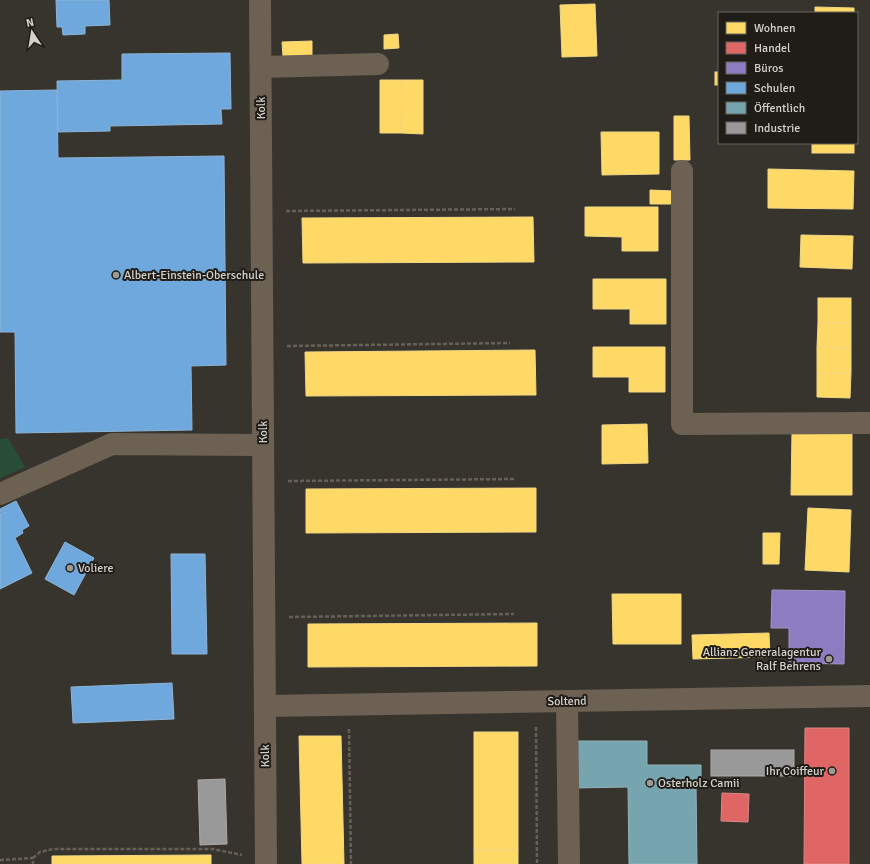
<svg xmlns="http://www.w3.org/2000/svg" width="870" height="864" font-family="Signika,sans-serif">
<rect width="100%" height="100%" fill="#37342e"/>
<path fill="#294e38" d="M 8,438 L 25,467 L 0,478 L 0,439 Z"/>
<g fill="#ffd966" stroke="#f2d784">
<path d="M 595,4 L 597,56 L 562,57 L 560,5 Z"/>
<path d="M 815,7 L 854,8 L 854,13 L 815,13 Z"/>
<path d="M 398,34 L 399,48 L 384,49 L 384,35 Z"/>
<path d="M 312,41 L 312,56 L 283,57 L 282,42 Z"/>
<rect x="715" y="72" width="4" height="13"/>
<path d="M 380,80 L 402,80 L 401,133 L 380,133 Z"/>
<path d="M 402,80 L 423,80 L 423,134 L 401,133 Z"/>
<path d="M 674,116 L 689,116 L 690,160 L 674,160 Z"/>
<path d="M 601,132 L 659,132 L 659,174 L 602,175 Z"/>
<rect x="812" y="143" width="42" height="10"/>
<path d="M 768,169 L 854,171 L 853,209 L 768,208 Z"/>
<path d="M 650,190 L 673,191 L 672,204 L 650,204 Z"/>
<path d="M 585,207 L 658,207 L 658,251 L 622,251 L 622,237 L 585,236 Z"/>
<path d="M 533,217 L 534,262 L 303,263 L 302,218 Z"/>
<path d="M 801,235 L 853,236 L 852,269 L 800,267 Z"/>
<path d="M 593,279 L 666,279 L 666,324 L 630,324 L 630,309 L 593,309 Z"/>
<rect x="818" y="298" width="33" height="25"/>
<path d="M 818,323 L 851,323 L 851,348 L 817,347 Z"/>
<path d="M 593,347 L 665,347 L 665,392 L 629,392 L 629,377 L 593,377 Z"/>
<path d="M 817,347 L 851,348 L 851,373 L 817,373 Z"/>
<path d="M 535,350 L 536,395 L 306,396 L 305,352 Z"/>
<path d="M 817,373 L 851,373 L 850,398 L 817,397 Z"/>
<path d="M 647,424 L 648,463 L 602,464 L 602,425 Z"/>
<path d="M 792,431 L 852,431 L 852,495 L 791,495 Z"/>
<path d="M 536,488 L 536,532 L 306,533 L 306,489 Z"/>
<path d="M 808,508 L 851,510 L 849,572 L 805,570 Z"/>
<path d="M 763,533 L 780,533 L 779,564 L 763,564 Z"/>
<path d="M 612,594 L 681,594 L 681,644 L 613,644 Z"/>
<path d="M 537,623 L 537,666 L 308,667 L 308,624 Z"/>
<path d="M 769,633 L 770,657 L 693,659 L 692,635 Z"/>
<rect x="474" y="732" width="44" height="118"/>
<path d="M 299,736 L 341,736 L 344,864 L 302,864 Z"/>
<rect x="474" y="850" width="44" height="14"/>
<path d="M 211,855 L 211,864 L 52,864 L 52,856 Z"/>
</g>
<g fill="#e06666" stroke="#dd8684">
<path d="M 805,728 L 849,728 L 849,864 L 804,864 Z"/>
<path d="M 722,793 L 749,794 L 748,822 L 721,821 Z"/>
</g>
<path fill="#8e7cc3" stroke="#a396c5" d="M 772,590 L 845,591 L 844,664 L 789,663 L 789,628 L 771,628 Z"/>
<g fill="#6fa8dc" stroke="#8eb4d7">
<path d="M 56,0 L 109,0 L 110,25 L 85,26 L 85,34 L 63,35 L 62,27 L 57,27 Z"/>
<path d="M 230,53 L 231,109 L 221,109 L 222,124 L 110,126 L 110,131 L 58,132 L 57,81 L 122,80 L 122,54 Z"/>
<path d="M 57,90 L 58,158 L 224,156 L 226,365 L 191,366 L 192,430 L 16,433 L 15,332 L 0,332 L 0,91 Z"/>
<path d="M 16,501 L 29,526 L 22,530 L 23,533 L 15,538 L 32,573 L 0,589 L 0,514 L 1,513 L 0,509 Z"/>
<path d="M 65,542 L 94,558 L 74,595 L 45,579 Z"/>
<path d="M 171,554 L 205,554 L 207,654 L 172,654 Z"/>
<path d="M 172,683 L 174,719 L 73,723 L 71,687 Z"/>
</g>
<path fill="#76a5af" stroke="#92b2b7" d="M 574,741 L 647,741 L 647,765 L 701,765 L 701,783 L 696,783 L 697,864 L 629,864 L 628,787 L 575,788 Z"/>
<g fill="#999" stroke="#abaaa8">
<rect x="711" y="750" width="83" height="26"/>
<path d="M 225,779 L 227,844 L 200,845 L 198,780 Z"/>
</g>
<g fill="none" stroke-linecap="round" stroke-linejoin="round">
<g stroke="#676057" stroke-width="2.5" stroke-dasharray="4 2" stroke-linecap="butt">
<path d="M 286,211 L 515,209"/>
<path d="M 287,346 L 510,343"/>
<path d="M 288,481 L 514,479"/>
<path d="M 289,617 L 514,614"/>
<path d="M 536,727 L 537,864"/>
<path d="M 349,729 L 351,864"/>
<path d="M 33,858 L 40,852 L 53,849 L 213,849 L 242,855"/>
<path d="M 0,860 L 33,858 L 33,864"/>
</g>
<g stroke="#6d6153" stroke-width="22">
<path d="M 260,0 L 266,864"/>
<path d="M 261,67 L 378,64"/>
<path d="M 682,171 L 682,424 L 870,423"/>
<path d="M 0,494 L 112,444 L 263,445"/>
<path d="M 567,701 L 569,864"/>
<path d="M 265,706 L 870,696"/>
</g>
</g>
<g fill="#9e9a93" stroke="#201d18" stroke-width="1.5">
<circle cx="116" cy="275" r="4"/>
<circle cx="70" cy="568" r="4"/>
<circle cx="829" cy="659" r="4"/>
<circle cx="832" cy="771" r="4"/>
<circle cx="650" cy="783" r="4"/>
</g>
<g text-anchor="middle" stroke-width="4" stroke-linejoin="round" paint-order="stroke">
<g font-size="12" fill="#d5d1ca" stroke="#201d18">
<text transform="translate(261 108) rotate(-90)" y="4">Kolk</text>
<text transform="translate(263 432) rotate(-90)" y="4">Kolk</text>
<text transform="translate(567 701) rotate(-1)" y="4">Soltend</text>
<text transform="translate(265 756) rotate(-91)" y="4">Kolk</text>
</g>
<g font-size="12" fill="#d5d1ca" stroke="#201d18" text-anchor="start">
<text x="124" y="279">Albert-Einstein-Oberschule</text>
<text x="78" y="572">Voliere</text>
<text x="821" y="656" text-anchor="end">Allianz Generalagentur<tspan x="821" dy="14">Ralf Behrens</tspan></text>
<text x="824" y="775" text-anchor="end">Ihr Coiffeur</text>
<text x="658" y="787">Osterholz Camii</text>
</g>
</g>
<rect x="718" y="12" width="140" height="132" fill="#201d18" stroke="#68655f"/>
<rect x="726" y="22" width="20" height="12" fill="#ffd966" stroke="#68655f"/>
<text x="754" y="32" font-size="12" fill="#d5d1ca">Wohnen</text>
<rect x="726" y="42" width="20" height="12" fill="#e06666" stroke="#68655f"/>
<text x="754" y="52" font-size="12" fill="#d5d1ca">Handel</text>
<rect x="726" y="62" width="20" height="12" fill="#8e7cc3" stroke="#68655f"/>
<text x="754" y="72" font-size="12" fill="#d5d1ca">Büros</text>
<rect x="726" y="82" width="20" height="12" fill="#6fa8dc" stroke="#68655f"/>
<text x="754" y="92" font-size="12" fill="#d5d1ca">Schulen</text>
<rect x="726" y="102" width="20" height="12" fill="#76a5af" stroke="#68655f"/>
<text x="754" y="112" font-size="12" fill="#d5d1ca">Öffentlich</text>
<rect x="726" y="122" width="20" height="12" fill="#999999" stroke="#68655f"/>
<text x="754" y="132" font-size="12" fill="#d5d1ca">Industrie</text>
<g transform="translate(32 32) rotate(348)" stroke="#201d18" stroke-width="3" paint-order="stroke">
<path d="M0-3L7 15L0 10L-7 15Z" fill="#d5d1ca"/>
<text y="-6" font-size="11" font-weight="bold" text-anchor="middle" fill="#d5d1ca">N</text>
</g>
</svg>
